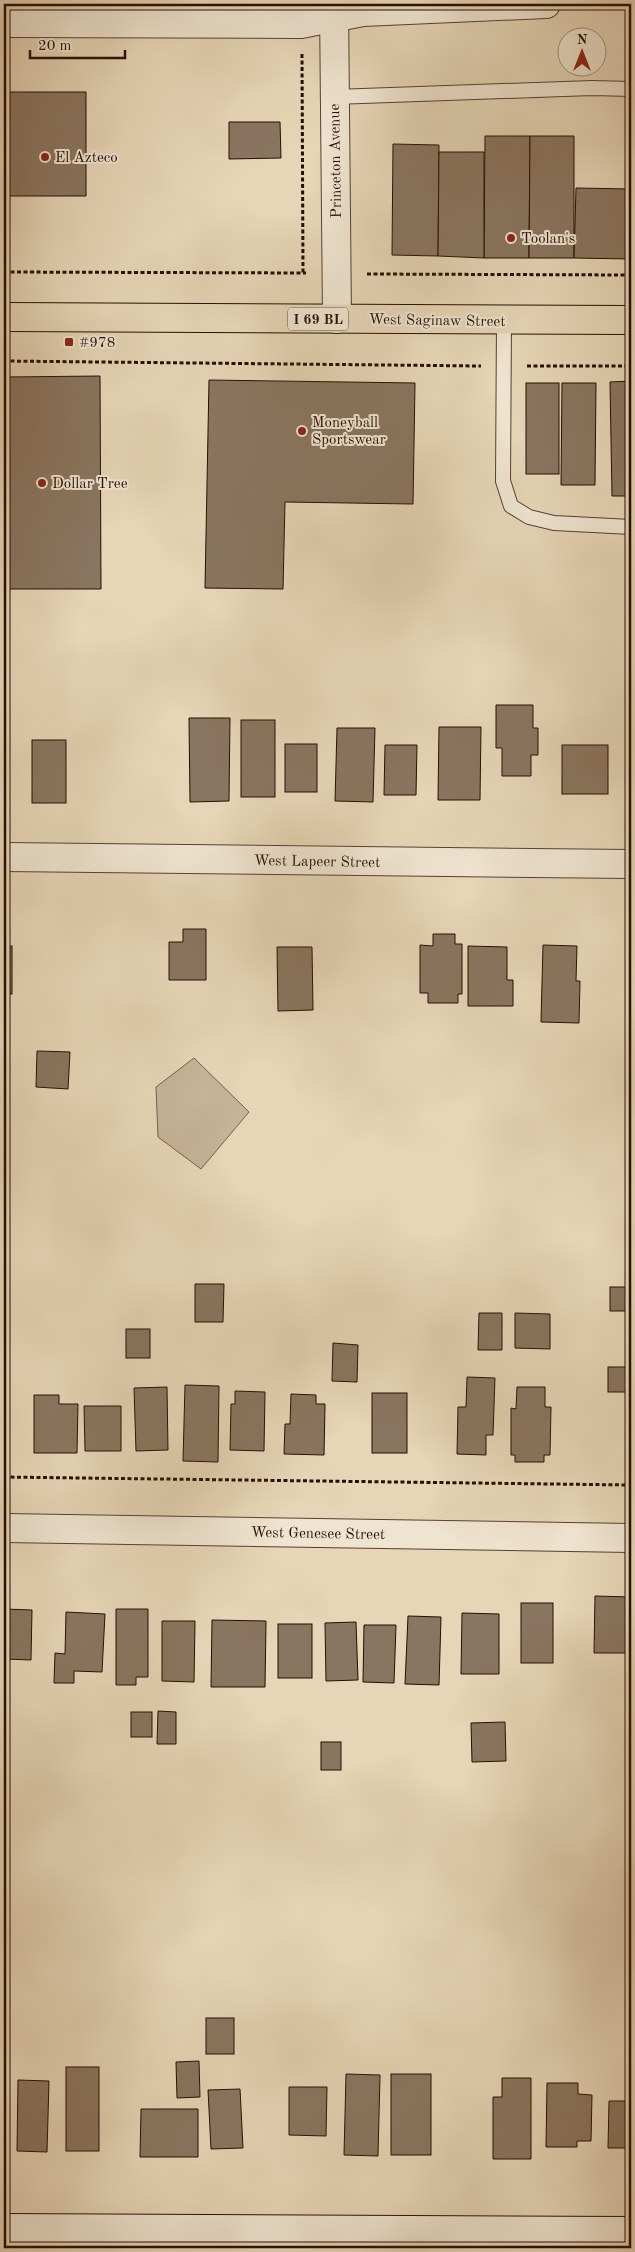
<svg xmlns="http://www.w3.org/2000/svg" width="635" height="2252" font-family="'Old Standard TT',serif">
<rect width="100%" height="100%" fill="#e6d5b6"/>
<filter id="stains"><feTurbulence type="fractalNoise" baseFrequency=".004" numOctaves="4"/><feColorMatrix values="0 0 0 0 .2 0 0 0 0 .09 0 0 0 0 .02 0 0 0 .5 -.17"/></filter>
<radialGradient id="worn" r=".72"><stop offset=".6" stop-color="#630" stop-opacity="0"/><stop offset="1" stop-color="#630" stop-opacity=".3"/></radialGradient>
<path fill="#c6b398" stroke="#76604e" d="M 194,1058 L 249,1112 L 201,1169 L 158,1137 L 156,1087 Z"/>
<g fill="#8a7560" stroke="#270e03">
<path d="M 5,92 L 86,92 L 86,196 L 4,196 Z"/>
<path d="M 229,122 L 280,122 L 281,158 L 229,159 Z"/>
<path d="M 485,136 L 530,136 L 529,258 L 484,258 Z"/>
<path d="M 530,136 L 574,136 L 574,258 L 529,258 Z"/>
<path d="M 393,144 L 439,145 L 438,256 L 392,255 Z"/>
<path d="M 439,152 L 484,152 L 484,258 L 438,256 Z"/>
<path d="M 576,188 L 631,189 L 631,259 L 574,258 Z"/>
<path d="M 100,376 L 101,589 L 4,589 L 4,377 Z"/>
<path d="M 209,380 L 415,383 L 413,504 L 285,502 L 283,589 L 205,588 Z"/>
<path d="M 631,381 L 631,496 L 612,496 L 610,382 Z"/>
<rect x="526" y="383" width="33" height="91"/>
<path d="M 562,383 L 596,383 L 595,485 L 561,485 Z"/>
<path d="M 496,705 L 533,705 L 533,728 L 538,728 L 538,755 L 531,755 L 531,776 L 502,776 L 502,748 L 496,748 Z"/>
<path d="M 189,718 L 230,718 L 229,801 L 190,802 Z"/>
<rect x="241" y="720" width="34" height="77"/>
<path d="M 439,727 L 481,727 L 480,800 L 438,800 Z"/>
<path d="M 337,728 L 375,728 L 373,802 L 335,801 Z"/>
<path d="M 4,739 L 9,739 L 8,798 L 4,798 Z"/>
<rect x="32" y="740" width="34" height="63"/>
<rect x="285" y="744" width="32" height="48"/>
<path d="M 385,745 L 417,745 L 416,795 L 384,795 Z"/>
<rect x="562" y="745" width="46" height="49"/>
<path d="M 183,929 L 206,929 L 206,980 L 169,980 L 169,942 L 183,942 Z"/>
<path d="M 433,934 L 455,934 L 455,944 L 462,944 L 462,994 L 458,994 L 458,1003 L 428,1003 L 428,993 L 420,993 L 420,945 L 433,946 Z"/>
<path d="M 543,945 L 577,946 L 576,981 L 580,981 L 579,1023 L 541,1022 Z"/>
<rect x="4" y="946" width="8" height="48"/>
<path d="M 468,946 L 507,947 L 507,980 L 513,980 L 513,1006 L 468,1006 Z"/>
<path d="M 277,947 L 312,947 L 313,1010 L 278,1011 Z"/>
<path d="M 37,1051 L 70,1052 L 68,1089 L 36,1087 Z"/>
<path d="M 195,1284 L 224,1284 L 223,1322 L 195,1322 Z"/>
<rect x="610" y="1287" width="21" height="24"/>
<path d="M 479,1313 L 502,1313 L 502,1350 L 478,1350 Z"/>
<path d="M 515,1313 L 550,1314 L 550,1349 L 515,1348 Z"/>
<rect x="126" y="1329" width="24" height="29"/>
<path d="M 333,1343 L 358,1345 L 357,1382 L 332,1381 Z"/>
<rect x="608" y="1367" width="23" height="25"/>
<path d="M 467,1377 L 495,1378 L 493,1435 L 486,1435 L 486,1455 L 457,1454 L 458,1407 L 466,1407 Z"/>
<path d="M 185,1385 L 219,1386 L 218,1462 L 183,1461 Z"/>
<path d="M 167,1387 L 168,1450 L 136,1451 L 134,1388 Z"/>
<path d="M 517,1387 L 545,1387 L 545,1407 L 551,1407 L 550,1455 L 544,1455 L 544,1462 L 515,1462 L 515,1455 L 511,1455 L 511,1408 L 516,1409 Z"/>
<rect x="4" y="1390" width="4" height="60"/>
<path d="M 235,1391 L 265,1392 L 264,1451 L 230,1450 L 231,1404 L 235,1404 Z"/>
<rect x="372" y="1393" width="35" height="60"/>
<path d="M 291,1394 L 316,1395 L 316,1404 L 325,1404 L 324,1455 L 284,1454 L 285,1424 L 290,1424 Z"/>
<path d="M 34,1395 L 59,1395 L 59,1404 L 78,1404 L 77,1453 L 34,1453 Z"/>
<path d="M 84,1406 L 121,1406 L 121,1451 L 85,1451 Z"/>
<path d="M 595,1596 L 631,1597 L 631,1653 L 594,1653 Z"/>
<rect x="521" y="1603" width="32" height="60"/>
<path d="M 4,1609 L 32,1610 L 31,1660 L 4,1659 Z"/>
<path d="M 116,1609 L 148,1609 L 148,1677 L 136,1677 L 136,1685 L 116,1685 Z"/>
<path d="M 66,1612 L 105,1614 L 102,1672 L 74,1671 L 74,1683 L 54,1683 L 55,1653 L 65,1654 Z"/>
<path d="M 462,1613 L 499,1614 L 499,1674 L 461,1674 Z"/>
<path d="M 408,1616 L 441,1617 L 439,1685 L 405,1684 Z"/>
<path d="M 212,1620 L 266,1621 L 265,1687 L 211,1687 Z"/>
<path d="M 162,1621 L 195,1621 L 194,1682 L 162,1681 Z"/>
<path d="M 356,1622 L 358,1680 L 326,1681 L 325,1623 Z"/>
<rect x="278" y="1624" width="34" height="54"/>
<path d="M 364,1625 L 396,1625 L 394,1683 L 363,1682 Z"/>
<path d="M 158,1711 L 176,1712 L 176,1744 L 157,1744 Z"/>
<rect x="131" y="1712" width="21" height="25"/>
<path d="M 505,1722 L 506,1761 L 472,1762 L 471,1723 Z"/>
<rect x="321" y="1742" width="20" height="28"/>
<rect x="206" y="2018" width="28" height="36"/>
<path d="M 199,2061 L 200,2097 L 177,2098 L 176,2062 Z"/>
<rect x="66" y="2067" width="33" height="84"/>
<path d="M 346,2074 L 380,2075 L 378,2156 L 344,2155 Z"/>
<rect x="391" y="2074" width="40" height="81"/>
<path d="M 502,2078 L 531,2078 L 531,2159 L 493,2159 L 493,2097 L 502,2097 Z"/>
<path d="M 18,2080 L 49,2081 L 47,2152 L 17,2151 Z"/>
<path d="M 547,2083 L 578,2083 L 578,2094 L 592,2095 L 591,2141 L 577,2141 L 577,2147 L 546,2147 Z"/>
<path d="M 289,2087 L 327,2087 L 326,2136 L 289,2135 Z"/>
<path d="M 240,2089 L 243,2148 L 211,2149 L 208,2090 Z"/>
<path d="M 609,2101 L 631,2101 L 631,2148 L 608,2148 Z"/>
<path d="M 141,2109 L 198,2109 L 198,2157 L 140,2157 Z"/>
</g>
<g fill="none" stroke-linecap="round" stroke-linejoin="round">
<defs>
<g id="lane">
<path d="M 61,4 L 61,23"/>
<path d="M 334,97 L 592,88 L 631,89"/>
<path d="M 504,320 L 503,481 L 511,506 L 529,517 L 554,523 L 631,527"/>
</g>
<g id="street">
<path d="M 334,4 L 337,319"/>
<path d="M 4,23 L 301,24 L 363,12 L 546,4"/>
<path d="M 4,857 L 631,864"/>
<path d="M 4,1528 L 631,1538"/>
</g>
<path id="secondary" d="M 4,2228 L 631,2231"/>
<path id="primary" d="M 4,317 L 631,320"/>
</defs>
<use href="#lane" stroke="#574030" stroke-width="16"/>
<use href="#street" stroke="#574030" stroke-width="30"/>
<use href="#secondary" stroke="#270e03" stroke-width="30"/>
<use href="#primary" stroke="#270e03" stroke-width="30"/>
<g stroke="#270e03" stroke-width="3" stroke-dasharray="4 2.5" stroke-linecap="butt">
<path d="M 302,54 L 303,273"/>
<path d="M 4,272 L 306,273"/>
<path d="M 367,274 L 631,275"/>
<path d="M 4,361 L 481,366"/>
<path d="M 527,366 L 631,366"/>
<path d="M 4,1071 L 5,1087 L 4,1088"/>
<path d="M 4,1477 L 631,1485"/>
</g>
<use href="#lane" stroke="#efe4d0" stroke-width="14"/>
<use href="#street" stroke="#efe4d0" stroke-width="28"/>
<use href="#secondary" stroke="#efe4d0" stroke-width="28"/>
<use href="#primary" stroke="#e6d5b6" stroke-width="28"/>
</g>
<g fill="#8f2418" stroke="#efe4d0" stroke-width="2">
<circle cx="45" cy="157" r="5"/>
<circle cx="511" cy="238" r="5"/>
<rect x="64" y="337" width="10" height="10" rx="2.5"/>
<circle cx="302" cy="431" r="5"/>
<circle cx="42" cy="483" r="5"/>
</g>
<g text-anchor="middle" stroke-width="4" stroke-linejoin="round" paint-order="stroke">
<rect fill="#efe4d0" stroke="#634e40" stroke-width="1" x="288" y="307.5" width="60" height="23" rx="4"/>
<g font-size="14" font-weight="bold" fill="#270e03">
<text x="318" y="324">I 69 BL</text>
</g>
<g font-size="15" fill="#270e03" stroke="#efe4d0" text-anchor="start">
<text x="55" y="162">El Azteco</text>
<text x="521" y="243">Toolan's</text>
<text x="79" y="347">#978</text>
<text x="312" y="427">Moneyball<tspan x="312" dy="17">Sportswear</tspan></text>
<text x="52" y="488">Dollar Tree</text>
</g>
<g font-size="15" fill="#270e03" stroke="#efe4d0">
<text transform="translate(335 161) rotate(-91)" y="5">Princeton Avenue</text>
<text transform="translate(437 320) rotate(1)" y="5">West Saginaw Street</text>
<text transform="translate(317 861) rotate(1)" y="5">West Lapeer Street</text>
<text transform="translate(318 1533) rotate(1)" y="5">West Genesee Street</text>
</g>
</g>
<rect width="635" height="2252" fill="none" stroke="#e6d5b6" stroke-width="20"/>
<rect x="5" y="5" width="625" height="2242" fill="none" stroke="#270e03" stroke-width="2.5"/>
<rect x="10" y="10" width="615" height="2232" fill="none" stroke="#270e03"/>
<g transform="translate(582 52)"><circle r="24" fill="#efe4d0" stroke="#9f8e7e"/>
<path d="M0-4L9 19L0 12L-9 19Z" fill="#8f2418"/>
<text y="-8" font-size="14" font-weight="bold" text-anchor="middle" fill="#270e03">N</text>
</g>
<path d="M30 50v8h95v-8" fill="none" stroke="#270e03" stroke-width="2.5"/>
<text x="38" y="50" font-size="15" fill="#270e03" stroke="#efe4d0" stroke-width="4" paint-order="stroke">20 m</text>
<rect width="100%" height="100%" filter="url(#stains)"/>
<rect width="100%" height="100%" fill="url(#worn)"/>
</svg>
